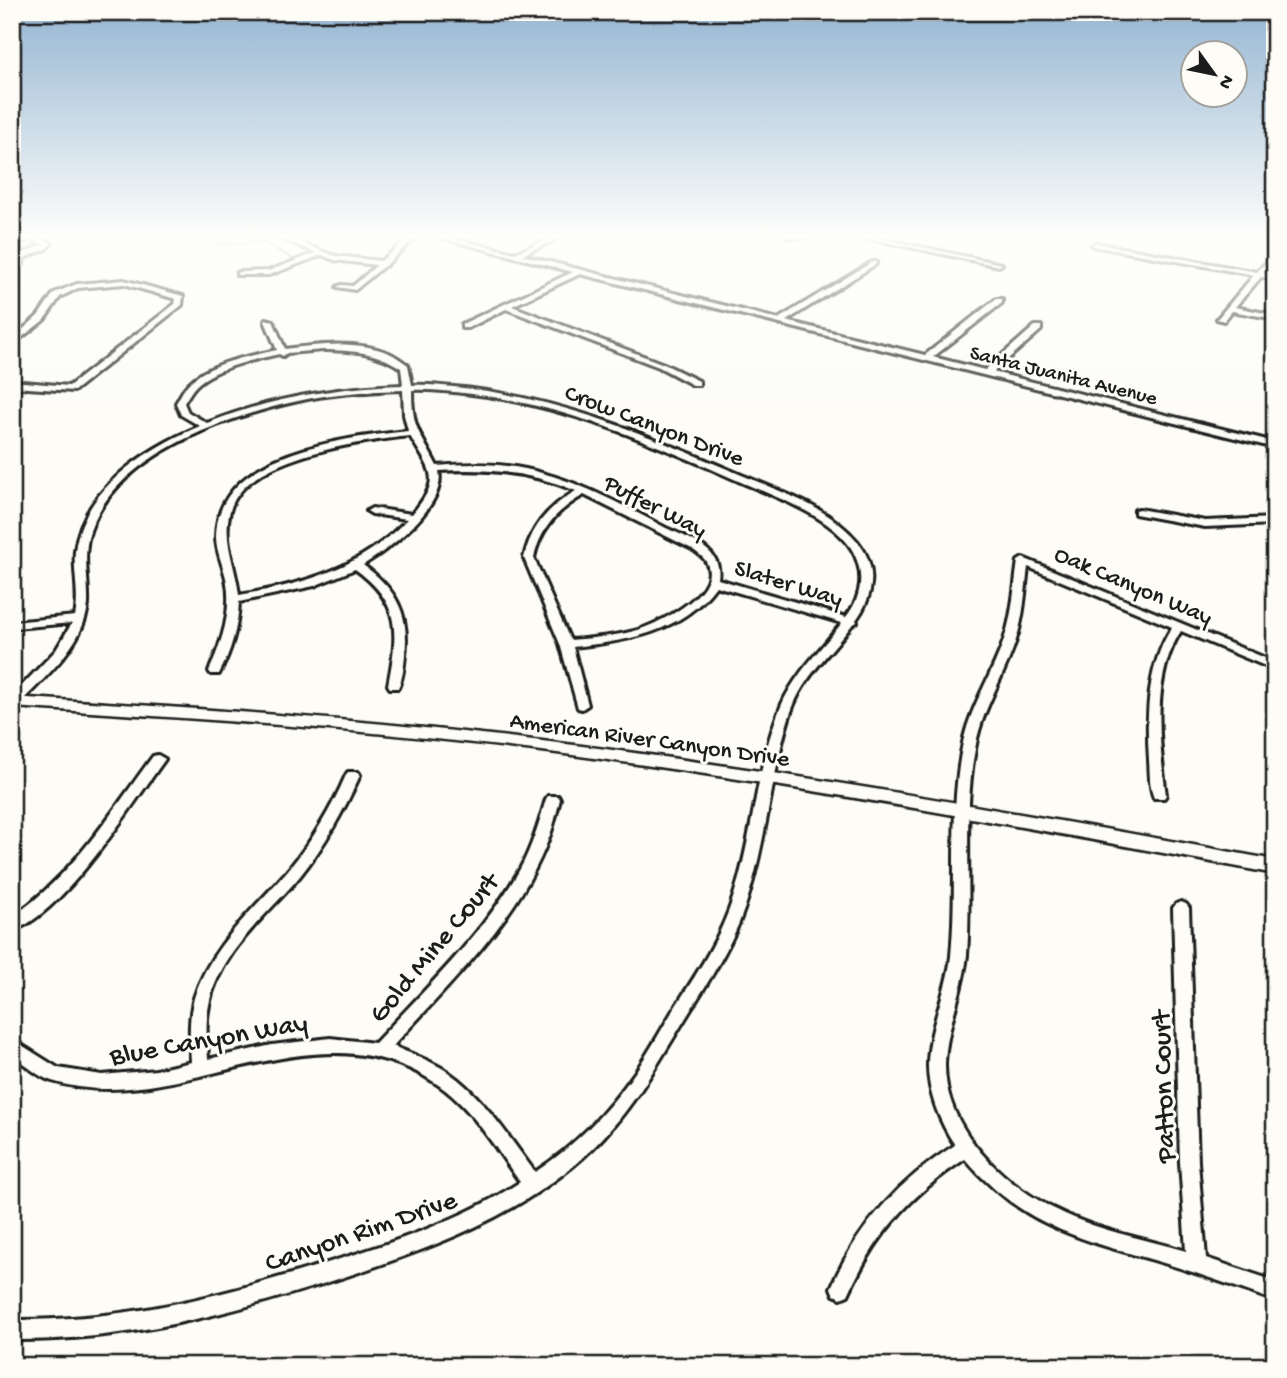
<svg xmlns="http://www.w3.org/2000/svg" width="1287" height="1378" font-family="'Gochi Hand',sans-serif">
<rect width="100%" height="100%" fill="#fdfcf7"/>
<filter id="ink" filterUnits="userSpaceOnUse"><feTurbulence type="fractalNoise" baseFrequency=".0143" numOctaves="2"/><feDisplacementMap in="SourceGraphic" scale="14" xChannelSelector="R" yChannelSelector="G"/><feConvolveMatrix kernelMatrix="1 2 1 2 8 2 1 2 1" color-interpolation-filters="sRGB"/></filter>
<g filter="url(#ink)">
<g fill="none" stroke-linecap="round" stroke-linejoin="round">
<g stroke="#797876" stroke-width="2">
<path d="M 172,236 L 169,241 L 177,242 L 195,236"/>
<path d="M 238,236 L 215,245 L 262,242 L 292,258"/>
</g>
<defs>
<g id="minor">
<path d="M 32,236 L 52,243 L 46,249 L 24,258 L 23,264 L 19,264 L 18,256 L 44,244 L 32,240 L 12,244 L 12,240 Z"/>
<path d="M 276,236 L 284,236 L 335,256 L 381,261 L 411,236 L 417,236 L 388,263 L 387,265 L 384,266 L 355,290 L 337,287 L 341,285 L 353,286 L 377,265 L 334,260 L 322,255 L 269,275 L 237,275 L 237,273 L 239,272 L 268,271 L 316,253 Z"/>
<path d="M 434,236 L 443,236 L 515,253 L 555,236 L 563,236 L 522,255 L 778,319 L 872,262 L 876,262 L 876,264 L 786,321 L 925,355 L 996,299 L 1002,299 L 1002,303 L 933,357 L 985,370 L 1035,326 L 1041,326 L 1041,330 L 993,372 L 1275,442 L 1275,448 L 580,274 L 512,306 L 664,364 L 699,381 L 699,385 L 693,385 L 659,367 L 506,309 L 468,328 L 462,328 L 462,324 L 573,272 Z"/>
<path d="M 787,236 L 807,236 C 803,239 791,239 787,236 Z"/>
<path d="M 857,236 L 868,236 L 1002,264 L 999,266 Z"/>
<path d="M 1095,243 L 1257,272 L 1275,253 L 1275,260 L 1264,273 L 1275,275 L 1275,279 L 1261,277 L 1235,307 L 1275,315 L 1275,319 L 1232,311 L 1224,321 L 1217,319 L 1254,275 L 1093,246 L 1092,245 Z"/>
<path d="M 124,280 L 183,296 L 182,305 L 74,391 L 12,387 L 12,381 L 69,386 L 175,304 L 176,299 L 124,284 L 78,288 L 60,297 L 44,320 L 12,345 L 12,339 L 38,316 L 54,293 L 77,284 Z"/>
<path d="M 266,319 L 273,321 L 285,349 C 318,345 357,340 389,353 C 396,356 402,361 408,365 L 412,385 C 426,384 440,386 454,387 C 556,396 651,436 744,476 C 784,493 830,508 858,542 C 878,567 874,596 856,620 L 857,622 L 852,625 C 832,651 807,674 794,704 C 785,726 780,751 775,775 C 765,825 758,875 739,923 C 724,959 702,991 682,1024 C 655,1068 631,1111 593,1148 C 523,1216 427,1250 335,1280 C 225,1315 128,1341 12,1340 L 12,1320 C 126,1321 222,1296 330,1262 C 395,1242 462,1220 520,1182 C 495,1148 471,1105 434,1082 C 310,1001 178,1120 52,1081 C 38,1077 24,1063 12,1055 L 12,1039 L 58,1068 L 102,1075 L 156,1070 L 191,1062 C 190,1041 188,1019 194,998 C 210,946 253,911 288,870 C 312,841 331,810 346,775 L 348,772 L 358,772 L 360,775 C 344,811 325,845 300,876 C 267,916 219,952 209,1005 C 205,1023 207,1041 208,1059 L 272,1045 L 330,1038 L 375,1043 C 426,988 483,935 520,869 C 532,847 539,823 546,799 L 548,796 L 558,796 L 560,799 C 557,811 554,824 550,835 C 520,918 451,982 393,1046 C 411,1054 432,1061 448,1072 C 484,1097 509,1138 535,1172 C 574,1147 609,1110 636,1071 C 649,1052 660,1032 672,1012 C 696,975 721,938 734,895 C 754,834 756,763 782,704 C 796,673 821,649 842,623 L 716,586 C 682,633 627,641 573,647 L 588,705 L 582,709 L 578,708 L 560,644 L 524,558 C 530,528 549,506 576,491 C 532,472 487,468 439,471 C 447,506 389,549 363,565 C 396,589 410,614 405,655 C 404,666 403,678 398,688 L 390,688 L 388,685 C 398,633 402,603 355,569 L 314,586 L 239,602 C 238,626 231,652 219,674 L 211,674 L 209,671 C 222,642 233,610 226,578 C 223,565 216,551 216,537 C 216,452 345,438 408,431 L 404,415 L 403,390 C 368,391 333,393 298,401 C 226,417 117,454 90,531 C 82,556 89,579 88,604 C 85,644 42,680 16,707 L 12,708 L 12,696 L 56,650 L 72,623 L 15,628 L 12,628 L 12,622 L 75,616 C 80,594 73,573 75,551 C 82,489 147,448 200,426 L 181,415 L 176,403 C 180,397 183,389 188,384 C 208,363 250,356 277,350 L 265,321 ZM 323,350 C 354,351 375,351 401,368 L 403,385 C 336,387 270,398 207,423 L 188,412 L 184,403 C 187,398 190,393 193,389 C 210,368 254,360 279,354 L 283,356 L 287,353 ZM 412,390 C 426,389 440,391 454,392 C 556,401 651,442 743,483 C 777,497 831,517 851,548 C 865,571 863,596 846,617 L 718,579 C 719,572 719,566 715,559 C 706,543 681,535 666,528 C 615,501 564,473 507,466 C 483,463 460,464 437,466 C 420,432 412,430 412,390 ZM 410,436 C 431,472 443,477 412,514 L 372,508 L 367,511 L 372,514 L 407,519 C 362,568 302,585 239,595 C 236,566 222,541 230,511 C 244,456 364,441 410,436 ZM 584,495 L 692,549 C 696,552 702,556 705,560 C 725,590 662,622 641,629 C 618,636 594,638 570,640 L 534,558 C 540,529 558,509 584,495 Z"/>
<path d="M 1139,509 L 1205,521 L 1275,518 L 1275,524 L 1205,527 L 1135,514 L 1135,510 Z"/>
<path d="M 1023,558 L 1275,662 L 1275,670 L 1181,631 C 1151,677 1159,743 1166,795 L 1164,798 L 1154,798 C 1149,787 1150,773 1149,760 C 1146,715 1147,666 1172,627 L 1028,567 C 1025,591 1024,616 1016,640 C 1005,675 983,707 976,744 C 962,813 972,885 967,955 C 963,993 946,1027 945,1064 C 944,1132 1008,1189 1065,1214 C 1103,1232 1146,1239 1186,1251 L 1180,1162 L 1173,908 L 1176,904 L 1181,902 L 1186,904 L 1189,908 L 1198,1162 L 1206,1258 L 1275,1281 L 1275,1301 C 1239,1288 1203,1275 1167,1264 C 1084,1240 1024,1228 965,1159 C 910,1195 875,1235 848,1295 L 841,1298 L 834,1295 L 831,1288 C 857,1226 899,1181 955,1145 C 940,1123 928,1093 928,1066 C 928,1028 947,993 951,956 C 958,884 948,810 964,738 C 972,704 993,673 1004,640 C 1013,614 1014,587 1018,561 Z"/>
<path d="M 158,755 L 165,759 L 163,762 C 131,806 63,915 12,931 L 12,917 C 72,876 111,813 153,756 Z"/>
</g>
<path id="major" d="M 12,697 C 189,708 366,719 542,741 C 788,771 1031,815 1275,860 L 1275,874 C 1031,828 788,783 542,751 C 366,729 189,718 12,707 Z"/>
</defs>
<use href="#minor" stroke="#1c1c1c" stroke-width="6"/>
<use href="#major" stroke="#1c1c1c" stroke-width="5"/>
<use href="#minor" fill="#fdfcf7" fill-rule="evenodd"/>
<use href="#major" fill="#fdfcf7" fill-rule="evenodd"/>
</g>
</g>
<linearGradient id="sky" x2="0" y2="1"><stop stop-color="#94b5d2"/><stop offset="0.55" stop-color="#fefefb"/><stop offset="1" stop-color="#fefefb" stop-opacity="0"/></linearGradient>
<rect width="1287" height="429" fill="url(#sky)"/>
<g text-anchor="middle" stroke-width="6" stroke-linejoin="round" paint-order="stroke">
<g font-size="21" fill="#1c1c1c" stroke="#fdfcf7">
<text transform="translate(1064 374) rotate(14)" y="7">Santa Juanita Avenue</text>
</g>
<g font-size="24" fill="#1c1c1c" stroke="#fdfcf7">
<text transform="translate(655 424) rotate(21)" y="8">Crow Canyon Drive</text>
<text transform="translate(656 505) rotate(27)" y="8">Puffer Way</text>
<text transform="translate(789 582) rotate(17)" y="8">Slater Way</text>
<text transform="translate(1134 584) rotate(23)" y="8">Oak Canyon Way</text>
<text transform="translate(650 738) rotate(8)" y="8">American River Canyon Drive</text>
</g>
<g font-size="28" fill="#1c1c1c" stroke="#fdfcf7">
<text transform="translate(432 946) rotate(-50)" y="10">Gold Mine Court</text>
<text transform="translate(208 1037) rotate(-10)" y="10">Blue Canyon Way</text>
<text transform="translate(1161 1087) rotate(-92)" y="10">Patton Court</text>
<text transform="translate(360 1229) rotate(-19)" y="10">Canyon Rim Drive</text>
</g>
</g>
<rect width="1287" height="1378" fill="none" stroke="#fdfcf7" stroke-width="42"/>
<rect x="21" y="21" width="1245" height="1336" fill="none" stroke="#1c1c1c" stroke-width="2.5" filter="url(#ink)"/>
<g transform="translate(1214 74) rotate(123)"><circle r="33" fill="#fdfcf7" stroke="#a3a29f" stroke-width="2"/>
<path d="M0-5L12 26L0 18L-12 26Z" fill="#1c1c1c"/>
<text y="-10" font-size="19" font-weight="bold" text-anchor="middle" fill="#1c1c1c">N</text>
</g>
</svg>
